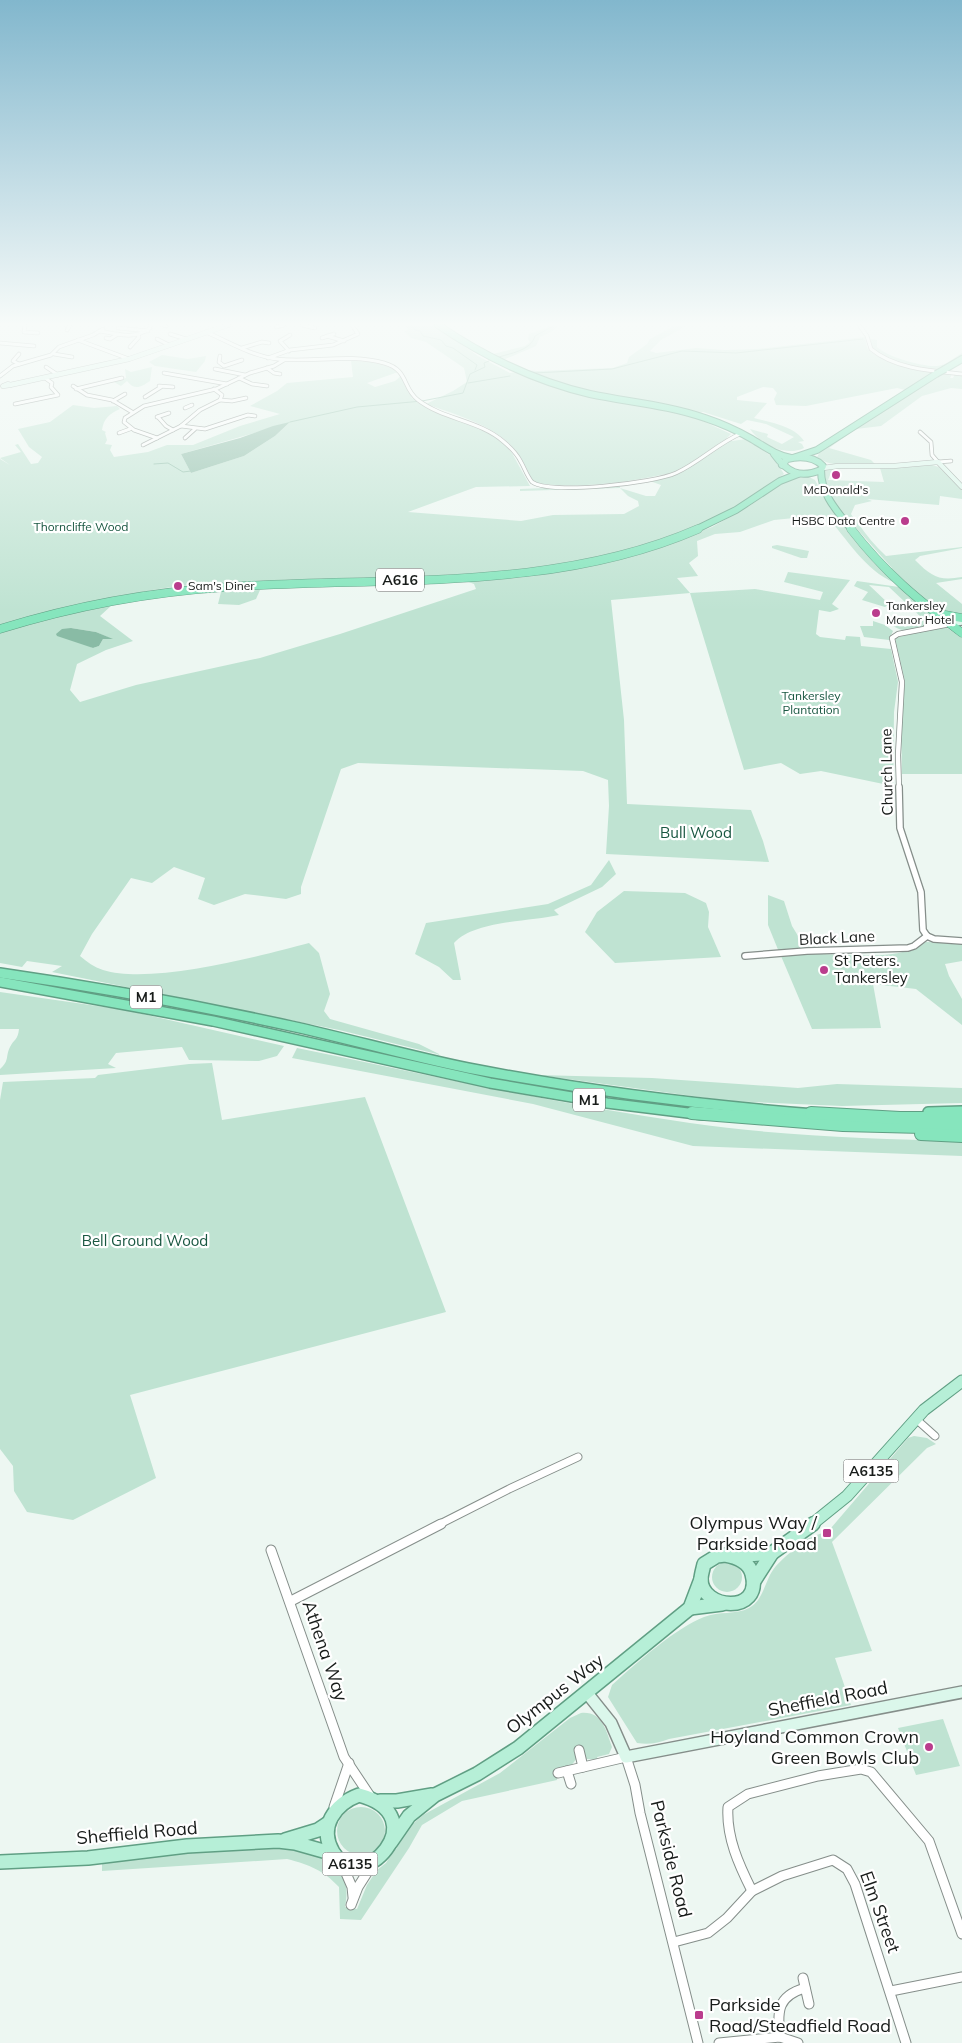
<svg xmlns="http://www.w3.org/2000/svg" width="962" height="2043" font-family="Mulish,sans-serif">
<rect width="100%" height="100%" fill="#edf7f2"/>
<g fill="#bfe3d2" fill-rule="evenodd">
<path d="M 406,325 L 434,325 L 478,356 L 510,373 L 517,372 L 454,334 L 493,354 L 525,346 L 530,342 L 528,339 L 529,334 C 540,331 548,325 560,325 L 551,332 L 540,337 L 536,346 L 503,360 L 527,370 L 537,371 L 613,368 L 627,363 L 629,357 L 647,344 L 650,339 L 676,325 L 688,325 L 661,340 L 650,351 L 656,353 L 696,348 L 724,350 L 757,349 L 865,337 C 866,341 866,346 868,349 C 880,363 918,368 935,371 L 905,390 L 897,388 L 806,406 L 776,405 L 774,399 L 777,393 L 773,388 L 763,387 L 737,397 L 737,400 L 767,403 L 754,418 C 769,422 795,426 804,441 L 798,442 L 802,444 L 804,448 C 786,457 761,445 750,429 L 768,434 L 767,437 L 782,444 L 794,437 L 766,424 L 747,420 L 741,424 L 703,412 L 692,416 L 731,434 L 727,438 L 732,441 L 746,439 L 774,458 L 784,474 L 740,506 L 694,529 L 606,557 L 518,572 L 178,586 C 118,594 59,612 0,627 L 0,459 L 10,465 L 0,458 L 21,452 L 15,445 L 18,444 L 31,464 L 38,463 L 42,457 L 29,447 L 18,429 L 50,422 L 73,405 L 94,408 L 117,406 L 120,409 C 109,414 104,418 102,430 L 106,432 L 105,433 L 107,440 L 105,444 L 112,445 L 110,450 L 114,457 L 148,452 L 167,445 L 193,445 L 240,426 L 280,414 L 250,406 L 277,391 L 287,383 L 353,377 L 351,361 C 368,361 384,363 398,372 L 367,383 L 375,387 L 395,381 L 402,375 L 412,398 L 422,405 L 477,426 L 501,440 L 512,453 L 530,486 L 476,487 L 408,512 L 521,521 L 553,515 L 624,514 L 639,506 L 638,501 L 628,496 L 620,488 L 520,491 L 520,489 L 620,485 L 620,488 L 646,496 L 655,496 L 661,485 L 650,481 L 670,476 L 666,474 C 624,483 577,489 534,483 C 528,472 523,459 515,450 C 497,426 454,414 426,404 L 453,391 L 467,382 L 464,368 L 426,342 L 411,338 L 404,331 L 408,330 ZM 289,423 L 275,436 L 244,456 L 191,473 L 181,454 Z"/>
<path d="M 871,339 L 877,340 L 877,347 C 887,357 923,367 937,366 C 945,366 955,357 962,353 L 962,357 L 937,370 C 917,366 885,364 871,346 Z"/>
<path d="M 162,355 L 188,359 L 206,356 L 205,361 L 196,372 L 155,366 L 149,362 Z"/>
<path d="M 152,367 L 150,381 C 141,387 135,391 127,381 L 121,386 L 114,382 L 126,378 L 125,369 L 131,372 Z"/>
<path d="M 944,373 L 952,374 L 950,378 L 953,378 L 955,374 L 962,375 L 962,389 L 951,388 L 922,396 L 881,426 L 856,429 L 829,448 L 871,460 L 875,464 C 857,464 832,469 817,457 L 820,452 Z"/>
<path d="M 932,465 L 939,467 L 962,490 L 962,499 L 940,496 L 939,505 L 867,499 L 872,501 L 855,505 L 851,514 L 854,519 L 860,520 L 861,522 L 858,523 C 866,535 875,546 886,556 L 962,547 L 962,548 L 920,556 L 915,560 C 932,577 939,581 962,577 L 962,579 L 936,583 L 962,604 L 962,617 L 937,609 L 887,569 L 892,568 L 830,499 L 825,482 L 825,470 L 829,469 L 849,468 L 832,470 L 828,480 L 884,482 L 880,468 Z"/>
<path d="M 791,476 L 807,476 L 815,480 L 830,508 L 873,562 L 895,583 C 864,570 848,539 825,515 L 774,520 L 740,532 L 715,534 L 697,541 L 698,556 L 689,563 L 698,576 L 677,578 L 690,593 L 755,589 L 820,600 L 823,592 L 784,582 L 788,572 L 850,580 L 832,604 L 839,609 L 830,612 L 819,610 L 816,634 L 820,637 L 845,640 L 846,636 L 860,637 L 861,646 L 891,649 L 898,682 L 894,712 L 893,786 L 821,771 L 800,774 L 781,763 L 744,770 L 690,593 L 611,600 L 624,720 L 627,804 L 751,810 L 763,841 L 769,862 L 606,854 L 609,806 L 608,780 L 583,771 L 358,763 L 341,769 L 301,887 L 301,894 L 286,899 L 245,894 L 214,905 L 198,899 L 205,878 L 174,867 L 152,883 L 131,878 L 92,934 L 80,956 C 87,962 94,967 103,970 C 152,985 260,956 309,943 L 319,953 L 330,994 L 324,1011 L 330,1019 L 419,1044 L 441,1055 L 339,1030 L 52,972 L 62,966 L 27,961 L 22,967 L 0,963 L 0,632 L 23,624 L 112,605 L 100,616 L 133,641 L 106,650 L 77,664 L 70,690 L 80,702 L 136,685 L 260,658 L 340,634 L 476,589 L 474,584 L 463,580 L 507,579 L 535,576 L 605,561 L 672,542 L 712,527 L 751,505 ZM 71,628 L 96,632 L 112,639 L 103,639 L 99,646 L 93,648 L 87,645 Z"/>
<path d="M 777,545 L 809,551 L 807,558 L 801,558 L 772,548 L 772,546 Z"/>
<path d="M 857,581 L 899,587 L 929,613 L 932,620 C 921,631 903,635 891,624 L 898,616 L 904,618 L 897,619 L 895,622 L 905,627 L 922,622 L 922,618 L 889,587 L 869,585 L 889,604 L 885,607 L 862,600 L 868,592 L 854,586 Z"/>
<path d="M 260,590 L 256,599 L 239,605 L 218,604 L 221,592 Z"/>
<path d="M 873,621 L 885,625 L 893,631 L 889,640 L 864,637 L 860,626 L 873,626 Z"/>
<path d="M 944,626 L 962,638 L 962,774 L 902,774 L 901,713 L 905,682 L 895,638 Z"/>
<path d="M 609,860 L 616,874 L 602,887 L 554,910 L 559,915 C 529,922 475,920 454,943 L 461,980 L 453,980 L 439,967 L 415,954 L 426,923 L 548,904 L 591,885 Z"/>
<path d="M 624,891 L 685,893 L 706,903 L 709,912 L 708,927 L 721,957 L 615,963 L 585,932 L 597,912 Z"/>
<path d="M 768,895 L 784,901 L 792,926 L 806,949 L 779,952 L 768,925 Z"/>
<path d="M 926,942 L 962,943 L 962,961 L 945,964 L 949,976 L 962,999 L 962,1025 L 916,989 L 873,984 L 881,1028 L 812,1029 L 781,956 C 790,955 799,954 808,954 C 844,953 896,963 926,942 Z"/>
<path d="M 0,992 L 125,1010 L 284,1046 L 277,1056 L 259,1061 L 189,1060 L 182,1047 L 116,1053 L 108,1064 L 116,1068 L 0,1075 L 0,1069 C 10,1060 5,1057 10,1047 C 14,1039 18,1040 19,1029 L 0,1029 Z"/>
<path d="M 303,1035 L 531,1084 L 592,1095 L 745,1115 L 643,1104 L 559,1091 L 468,1074 Z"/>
<path d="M 297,1048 C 428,1075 558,1104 690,1123 C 780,1136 871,1139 962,1141 L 962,1156 L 693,1146 L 533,1104 L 292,1058 Z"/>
<path d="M 212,1063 L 222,1120 L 365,1097 L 446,1312 L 130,1395 L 156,1478 L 73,1520 L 27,1512 L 14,1491 L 13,1466 L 0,1449 L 0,1100 L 3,1082 L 95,1078 L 98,1075 L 189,1064 Z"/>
<path d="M 538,1075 L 652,1078 L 798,1088 L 837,1084 L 962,1088 L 962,1103 L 842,1106 L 729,1101 Z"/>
<path d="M 914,1436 L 927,1438 L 936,1444 L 927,1448 L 832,1542 L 872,1651 L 835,1658 L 851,1705 L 669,1739 C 658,1743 649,1745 637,1743 L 608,1697 L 612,1685 C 635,1664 677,1627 704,1617 C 719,1611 736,1615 749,1608 C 763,1601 765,1581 773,1570 C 779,1561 799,1545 807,1539 C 815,1535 823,1534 831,1528 L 908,1438 Z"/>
<circle cx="727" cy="1577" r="15"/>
<path d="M 581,1713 C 602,1711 606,1730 612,1747 L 609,1754 L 597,1757 L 598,1760 L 577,1758 L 571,1766 L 555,1770 L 557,1780 L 462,1801 L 422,1825 L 409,1848 L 361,1920 L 340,1919 L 339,1887 C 323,1870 310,1865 287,1859 L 102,1871 L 102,1862 C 145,1856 188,1852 232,1848 C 248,1847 265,1844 281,1845 C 288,1845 296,1849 303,1851 C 334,1861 352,1871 345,1907 L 357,1909 L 367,1885 L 377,1870 L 386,1863 L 411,1822 L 414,1823 L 423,1815 L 500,1773 L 570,1718 Z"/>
<path d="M 943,1719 L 960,1766 L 916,1775 L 898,1728 Z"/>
<circle cx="361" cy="1831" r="24"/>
</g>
<g fill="#89bba5">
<path d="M 290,422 L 275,436 L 244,456 L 191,473 L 181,454 L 240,438 L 273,426 Z"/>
<path d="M 71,628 L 96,632 L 113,639 L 103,639 L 99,646 L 93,648 L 57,636 L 56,634 L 62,629 Z"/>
</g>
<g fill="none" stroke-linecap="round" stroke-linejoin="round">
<g stroke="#89bba5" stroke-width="1">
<path d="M 411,325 L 415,330 L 420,331 L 423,336 L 441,340 L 446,346 L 453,348 L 477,365 L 475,370"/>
<path d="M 496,358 C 510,353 531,351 535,336 L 555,325"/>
<path d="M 534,373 L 612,369 L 682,351 L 736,353 L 863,339"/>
<path d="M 468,383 L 510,376"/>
<path d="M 290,422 L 357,407 L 422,401 L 463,393 L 470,374 L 485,367 L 484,363 L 489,361"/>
<path d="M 154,464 L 168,463 L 183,472 L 191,471"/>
</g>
<defs>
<g id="street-far4">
<path d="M 25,325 L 24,332 L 38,333"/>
<path d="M 163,325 L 166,326"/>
<path d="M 302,325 L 315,328"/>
<path d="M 859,325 L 867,336 L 871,349 C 895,369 932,371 962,374"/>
<path d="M 276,327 L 284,325"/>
<path d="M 118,328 L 148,331"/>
<path d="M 67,330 L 70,325"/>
<path d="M 100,331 C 117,334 135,340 150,328 L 150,325"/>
<path d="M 206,332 C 229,342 252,356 277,359 C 312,363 349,353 384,363 C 409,370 402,388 418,400 C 444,420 479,420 504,442 C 510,447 517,454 521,462 C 525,469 527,476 532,482 C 551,495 654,483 676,473 C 700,462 718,443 742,433"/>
<path d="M 170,334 L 186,339"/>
<path d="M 327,336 L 344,341"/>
<path d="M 106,338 L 110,339 L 118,334"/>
<path d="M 322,338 L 334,334"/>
<path d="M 157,339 L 169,345"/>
<path d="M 78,340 L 129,359"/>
<path d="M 0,343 L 34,346"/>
<path d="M 130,347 L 139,337 L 138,335"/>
<path d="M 242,348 L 262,342 L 269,343"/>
<path d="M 289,351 L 280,341 L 290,335"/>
<path d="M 19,354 L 13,361 L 19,364"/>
<path d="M 54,354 L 72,357"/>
<path d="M 220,356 L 219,362 L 224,366 L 242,360"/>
<path d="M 268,358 L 290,350 L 333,345 L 358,334 L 352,325"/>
<path d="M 46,367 L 58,375"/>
<path d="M 267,368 L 274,373 L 280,374"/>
<path d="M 215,369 L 245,375"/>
<path d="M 164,373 L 227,384"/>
<path d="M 0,376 L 13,366 L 51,355 L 59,347 L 93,335 L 103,329"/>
<path d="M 239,378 L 252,384 L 267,386"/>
<path d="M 73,386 L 87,395 L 112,400 L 132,412"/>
<path d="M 159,386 L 173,387"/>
<path d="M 76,389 L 122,378"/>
<path d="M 145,397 L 161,387"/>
<path d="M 220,400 L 232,401 L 246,398"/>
<path d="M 113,401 L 125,394"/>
<path d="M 15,404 L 58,395 L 51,387 L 52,383 L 45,378"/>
<path d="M 185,408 L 192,405"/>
<path d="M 157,417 L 169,413"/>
<path d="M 158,417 L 166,426 L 173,430"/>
<path d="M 181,426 L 205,429 L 248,415 L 255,416"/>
<path d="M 920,432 L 931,442 L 932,455 L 938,462 L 951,461"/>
<path d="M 119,433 L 130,429"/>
<path d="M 157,438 L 134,430 L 124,422 L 125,418 L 144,406 L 216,389 L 250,373 L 274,366 L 284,360"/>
<path d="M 185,438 L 195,429"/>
<path d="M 143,445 L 181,426 L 200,410 L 220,400 L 222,395 L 214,389"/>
</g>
<g id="street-far3">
<path d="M 926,627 L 933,622 L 934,613"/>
<path d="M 899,789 L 898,755 L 902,682 L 892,638 L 898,634 L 950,624"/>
</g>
<g id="street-far2">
<path d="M 899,787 L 900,828 L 921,892 L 923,930 L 927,936"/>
<path d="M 927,936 L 934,939 L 962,941"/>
<path d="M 745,956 L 807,951 L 908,948 L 914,946 L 927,936"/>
</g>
<g id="street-far1">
<path d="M 916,1419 L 935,1436"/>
<path d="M 438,1525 L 509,1489 L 578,1457"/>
</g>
<g id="street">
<path d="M 271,1550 L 344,1757 L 370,1796"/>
<path d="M 291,1601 L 441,1524"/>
<path d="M 579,1750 L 583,1767"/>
<path d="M 567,1771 L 571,1784"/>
<path d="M 558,1773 L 626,1757 L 635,1785 L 640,1813 L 698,2043"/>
<path d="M 334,1807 L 349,1763"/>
<path d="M 342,1864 L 352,1887 L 353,1897"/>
<path d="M 752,1891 C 739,1865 726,1837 728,1807 L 748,1794 L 818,1776 L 861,1769 L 871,1772 L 929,1841 L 962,1934"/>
<path d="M 351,1905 L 358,1887 L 372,1865"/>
<path d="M 674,1942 L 708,1933 L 727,1918 L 752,1891 L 782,1876 L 833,1860 L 847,1869 L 855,1884 L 906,2043"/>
<path d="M 803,1978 L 809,2004"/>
<path d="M 891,1991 L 962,1977"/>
<path d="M 780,2037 C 777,2012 777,1996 805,1988"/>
<path d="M 719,2043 L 780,2037 L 798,2043"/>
</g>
<g id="secondary-far2">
<path d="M 8,384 L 10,385 L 3,386 Z"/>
<path d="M 10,385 L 129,359 L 228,325"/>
<path d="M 823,468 L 838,466 L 893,466 L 938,462 L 962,487"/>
</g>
<path id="secondary-far1" d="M 950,624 L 962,622"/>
<path id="secondary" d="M 587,1693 L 611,1723 L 626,1757 L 962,1692"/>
<path id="primary-far1" d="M 811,1525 L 847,1496 L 924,1410 L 962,1381"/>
<g id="primary">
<path d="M 725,1555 C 737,1557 749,1562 752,1574 C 763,1615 701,1610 701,1579 C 701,1575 703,1569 704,1564 L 717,1556 Z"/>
<path d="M 734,1556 L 772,1553"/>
<path d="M 754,1581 L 772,1553 L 813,1524"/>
<path d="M 690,1608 L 722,1604"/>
<path d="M 359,1795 C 438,1816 361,1899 333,1852 C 318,1827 335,1804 359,1795 Z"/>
<path d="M 380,1801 L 397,1801 L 432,1795"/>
<path d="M 285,1840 L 318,1830 L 327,1824"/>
<path d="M 391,1842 L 409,1816 L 435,1795 L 477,1774 L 518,1748 L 690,1608 L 701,1579"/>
<path d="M 0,1862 L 88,1858 L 187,1846 L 278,1841 L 295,1843 L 334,1854"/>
</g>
<g id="highway-far3">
<path d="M 438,325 C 485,357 534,381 590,394 C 628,402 668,405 705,418 C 720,423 736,430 750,438 C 764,446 775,455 791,458"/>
<path d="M 945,369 L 962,359"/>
<path d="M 774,454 C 787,472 799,479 821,470 L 823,466 C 813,456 800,456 787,459 L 782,465"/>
<path d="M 796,457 L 817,450 L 936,374"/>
<path d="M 821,470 C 821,495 837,511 852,530"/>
<path d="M 695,530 L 736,510 L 780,481 L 798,474"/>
</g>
<g id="highway-far2">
<path d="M 851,529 C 885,573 918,600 962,633"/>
<path d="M 940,614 L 962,618"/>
<path d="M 0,629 C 74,606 149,592 227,587 C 383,576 551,593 698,529"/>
</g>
<g id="highway-far1">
<path d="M 0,973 C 98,987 195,1005 291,1026 C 350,1039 409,1056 468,1068 C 587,1091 708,1106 828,1115"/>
<path d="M 0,982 L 213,1021 L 490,1083 L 607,1103 L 704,1115"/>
<path d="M 928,1112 L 962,1111"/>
</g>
<g id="highway">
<path d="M 692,1113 L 843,1125 L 962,1128"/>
<path d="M 811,1113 L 900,1118 L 962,1118"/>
<path d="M 921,1134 L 962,1136"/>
</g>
</defs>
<use href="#street-far4" stroke="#858e8a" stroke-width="4.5"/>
<use href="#street-far3" stroke="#858e8a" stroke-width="6"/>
<use href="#street-far2" stroke="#858e8a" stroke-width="8"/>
<use href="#street-far1" stroke="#858e8a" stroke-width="9"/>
<use href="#street" stroke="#858e8a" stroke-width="11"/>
<use href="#secondary-far2" stroke="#858e8a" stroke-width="5.5"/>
<use href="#secondary-far1" stroke="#858e8a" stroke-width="8"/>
<use href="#secondary" stroke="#858e8a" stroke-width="14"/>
<use href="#primary-far1" stroke="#609f84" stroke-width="13"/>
<use href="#primary" stroke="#609f84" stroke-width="16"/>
<use href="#highway-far3" stroke="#609f84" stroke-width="8"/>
<use href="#highway-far2" stroke="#609f84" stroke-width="9"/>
<use href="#highway-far1" stroke="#609f84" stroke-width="12"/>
<use href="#highway" stroke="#609f84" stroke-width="14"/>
<use href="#street-far4" stroke="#fff" stroke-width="3"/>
<use href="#street-far3" stroke="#fff" stroke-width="4.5"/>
<use href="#street-far2" stroke="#fff" stroke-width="5.5"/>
<use href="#street-far1" stroke="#fff" stroke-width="7"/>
<use href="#street" stroke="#fff" stroke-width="9"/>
<use href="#secondary-far2" stroke="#dbf7eb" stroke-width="4.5"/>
<use href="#secondary-far1" stroke="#dbf7eb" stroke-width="5.5"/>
<use href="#secondary" stroke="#dbf7eb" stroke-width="11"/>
<use href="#primary-far1" stroke="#b6efd7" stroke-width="11"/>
<use href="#primary" stroke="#b6efd7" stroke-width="13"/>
<use href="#highway-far3" stroke="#86e5bd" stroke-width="6"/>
<use href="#highway-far2" stroke="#86e5bd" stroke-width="8"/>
<use href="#highway-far1" stroke="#86e5bd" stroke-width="9"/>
<use href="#highway" stroke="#86e5bd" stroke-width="12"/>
<defs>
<path id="highway-bridge" d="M 936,374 L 945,369"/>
</defs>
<use href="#highway-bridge" stroke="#609f84" stroke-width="8" stroke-linecap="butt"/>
<use href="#highway-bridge" stroke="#86e5bd" stroke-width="6"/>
</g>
<linearGradient id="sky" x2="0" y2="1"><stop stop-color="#82b7cd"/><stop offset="0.53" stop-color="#f7fbf9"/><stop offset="1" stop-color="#f7fbf9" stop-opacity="0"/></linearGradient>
<rect width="962" height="611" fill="url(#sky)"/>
<g fill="#ba3d8d" stroke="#fff" stroke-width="2">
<circle cx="836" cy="475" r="5"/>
<circle cx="905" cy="521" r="5"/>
<circle cx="178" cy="586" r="5"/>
<circle cx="876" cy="613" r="5"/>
<circle cx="824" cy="970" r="5"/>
<rect x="822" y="1528" width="10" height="10" rx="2.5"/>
<circle cx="929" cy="1747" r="5"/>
<rect x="694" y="2010" width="10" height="10" rx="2.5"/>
</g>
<g text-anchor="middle" stroke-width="4.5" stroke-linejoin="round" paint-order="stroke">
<g font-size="12" fill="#181c1a" stroke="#fff" text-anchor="start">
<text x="836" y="494" text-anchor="middle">McDonald's</text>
<text x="895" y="525" text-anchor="end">HSBC Data Centre</text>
<text x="188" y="590">Sam's Diner</text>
<text x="886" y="610">Tankersley<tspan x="886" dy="14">Manor Hotel</tspan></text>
</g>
<g font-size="12" fill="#195741" stroke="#fff">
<text x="81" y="531">Thorncliffe Wood</text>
<text x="811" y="700">Tankersley<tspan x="811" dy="14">Plantation</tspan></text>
</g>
<g fill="#fff" stroke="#5d605f" stroke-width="1">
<rect x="376" y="568.5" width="48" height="23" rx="4"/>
<rect x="130" y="985.5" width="32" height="23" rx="4"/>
<rect x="573" y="1088.5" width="32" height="23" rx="4"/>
<rect x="843.5" y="1459.5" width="55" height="23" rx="4"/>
<rect x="322.5" y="1852.5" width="55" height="23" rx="4"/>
</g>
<g font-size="14" font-weight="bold" fill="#181c1a">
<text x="400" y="585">A616</text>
<text x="146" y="1002">M1</text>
<text x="589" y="1105">M1</text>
<text x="871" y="1476">A6135</text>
<text x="350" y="1869">A6135</text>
</g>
<g font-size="15" fill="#181c1a" stroke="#fff">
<text transform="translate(887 772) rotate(-91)" y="5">Church Lane</text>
<text transform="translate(837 938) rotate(-3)" y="5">Black Lane</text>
</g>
<g font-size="15" fill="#195741" stroke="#fff">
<text x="696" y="838">Bull Wood</text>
<text x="145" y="1246">Bell Ground Wood</text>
</g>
<g font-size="15" fill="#181c1a" stroke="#fff" text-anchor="start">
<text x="834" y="966">St Peters.<tspan x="834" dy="17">Tankersley</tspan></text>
</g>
<g font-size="18" fill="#181c1a" stroke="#fff" text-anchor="end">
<text x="817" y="1529">Olympus Way /<tspan x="817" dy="21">Parkside Road</tspan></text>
<text x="919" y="1743">Hoyland Common Crown<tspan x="919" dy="21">Green Bowls Club</tspan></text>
<text x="709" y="2011" text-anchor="start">Parkside<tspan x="709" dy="21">Road/Steadfield Road</tspan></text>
</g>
<g font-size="18" fill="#181c1a" stroke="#fff">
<text transform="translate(325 1651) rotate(71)" y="6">Athena Way</text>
<text transform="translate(555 1694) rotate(-38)" y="6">Olympus Way</text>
<text transform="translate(828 1699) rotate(-11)" y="6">Sheffield Road</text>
<text transform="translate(137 1833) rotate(-5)" y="6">Sheffield Road</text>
<text transform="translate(671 1859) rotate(76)" y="6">Parkside Road</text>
<text transform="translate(880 1912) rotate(70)" y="6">Elm Street</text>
</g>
</g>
</svg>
